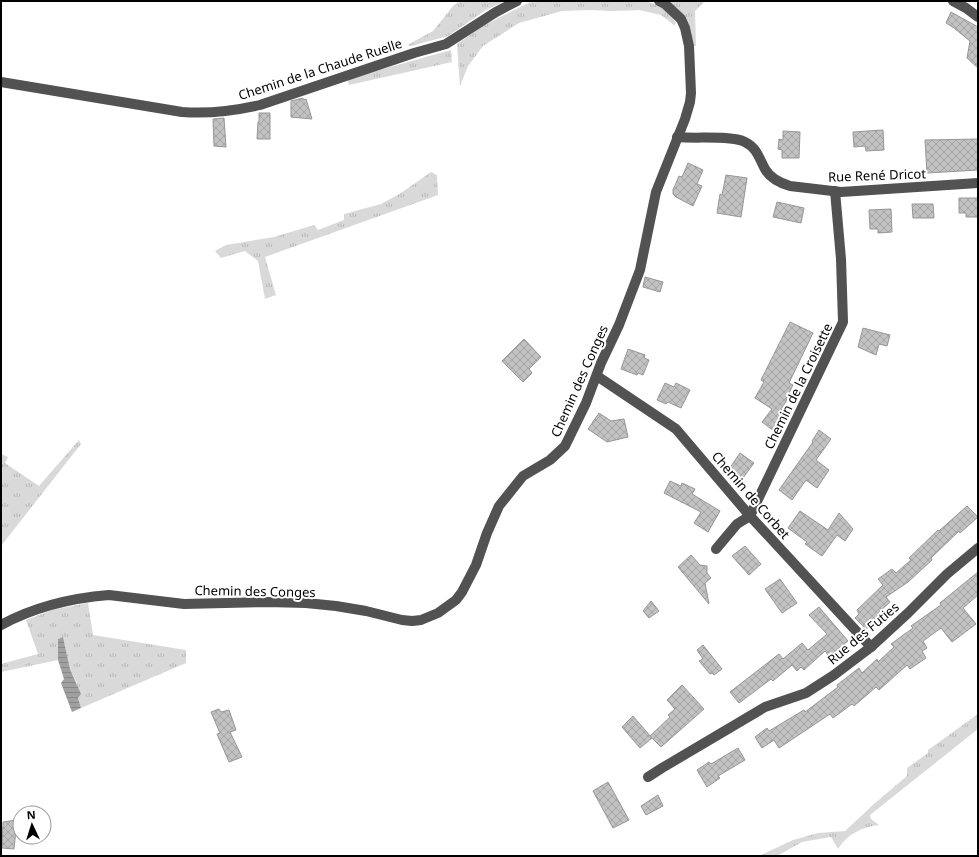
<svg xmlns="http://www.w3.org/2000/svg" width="979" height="857" font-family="'Noto Sans',sans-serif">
<defs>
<pattern id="grass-tufts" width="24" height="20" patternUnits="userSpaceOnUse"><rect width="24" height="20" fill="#d9d9d9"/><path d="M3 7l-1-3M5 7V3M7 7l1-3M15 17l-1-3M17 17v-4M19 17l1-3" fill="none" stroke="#b8b8b8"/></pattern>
<pattern id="water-rules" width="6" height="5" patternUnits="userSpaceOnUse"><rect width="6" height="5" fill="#a0a0a0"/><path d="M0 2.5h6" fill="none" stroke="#888"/></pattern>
<pattern id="building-cross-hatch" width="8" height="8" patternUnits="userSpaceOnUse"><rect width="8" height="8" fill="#c2c2c2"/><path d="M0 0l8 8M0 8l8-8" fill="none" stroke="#a5a5a5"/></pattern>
</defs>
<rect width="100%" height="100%" fill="#fff"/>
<g fill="url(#grass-tufts)">
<path d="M 459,1 L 505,1 L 486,10 L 448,36 L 411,46 L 407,45 L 433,31 L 453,6 Z"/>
<path d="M 532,1 L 646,1 C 660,6 668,10 676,23 L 674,25 L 661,15 L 639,10 L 613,11 L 590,10 L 562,11 L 519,23 L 483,46 L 468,66 L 460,86 L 457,44 L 483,26 Z"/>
<path d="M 667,1 L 705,1 L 695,11 L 696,46 L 693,46 Z"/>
<path d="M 451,50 L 452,62 L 349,85 L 347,79 Z"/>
<path d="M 431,172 L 437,175 L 438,195 L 265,257 L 276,295 L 265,299 L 258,261 L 245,251 L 221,258 L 215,251 L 226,245 L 274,237 L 314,225 L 318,230 L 344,220 L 344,214 L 381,204 L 401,193 Z"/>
<path d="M 79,440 L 81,444 L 1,546 L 1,454 L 8,457 L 5,463 L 39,486 Z"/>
<path d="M 88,603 L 93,635 L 186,650 L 186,663 L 81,708 L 78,698 L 77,683 L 70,669 L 63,637 L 58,639 L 58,660 L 1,672 L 1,664 L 38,654 L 26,620 L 52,610 Z"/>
<path d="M 978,714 L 978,729 L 870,815 L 871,819 L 879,825 C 862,827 847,834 838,849 L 831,837 L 802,842 L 777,856 L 759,856 L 793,840 L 818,833 L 845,831 L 874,804 L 907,776 L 907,768 L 928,753 L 928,750 Z"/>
</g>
<path fill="url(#water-rules)" d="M 63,637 L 70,669 L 81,694 L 78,698 L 81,708 L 72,712 L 61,683 L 64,679 L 58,660 L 58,639 Z"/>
<g fill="url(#building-cross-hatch)" stroke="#969696">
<path d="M 951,12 L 978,27 L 978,68 L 967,58 L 970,41 L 954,28 L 946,23 Z"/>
<path d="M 303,98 L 303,100 L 306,99 L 312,119 L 291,117 L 291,101 Z"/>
<path d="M 259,113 L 270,113 L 270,139 L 257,139 L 258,122 L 259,122 Z"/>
<path d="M 224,118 L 226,147 L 214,146 L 213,119 Z"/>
<path d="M 883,130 L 884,150 L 866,151 L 865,146 L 854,147 L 853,132 Z"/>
<path d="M 783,131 L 800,132 L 799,158 L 782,158 L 782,150 L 778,149 L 779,139 L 783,140 Z"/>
<path d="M 978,139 L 978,170 L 927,173 L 925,140 Z"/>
<path d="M 688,163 L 703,170 L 697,184 L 702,186 L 693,206 L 676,197 L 673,194 L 673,190 L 679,176 L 682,177 Z"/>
<path d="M 726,175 L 747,178 L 741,217 L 717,213 L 720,194 L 722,195 Z"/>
<path d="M 959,198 L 978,198 L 978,217 L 966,217 L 966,213 L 959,213 Z"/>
<path d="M 777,202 L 804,208 L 801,223 L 773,217 Z"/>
<path d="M 912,204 L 933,204 L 934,218 L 913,218 Z"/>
<path d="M 891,209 L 892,232 L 878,233 L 878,229 L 870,229 L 869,210 Z"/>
<path d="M 645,277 L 663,282 L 660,292 L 643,287 Z"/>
<path d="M 790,322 L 813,333 L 789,383 L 793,385 L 786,399 L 787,400 L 781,409 L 786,413 L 774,431 L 762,422 L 772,409 L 755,398 L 764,382 L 761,380 Z"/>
<path d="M 863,328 L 890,335 L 887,346 L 879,344 L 876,355 L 858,347 Z"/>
<path d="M 524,339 L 541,357 L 529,369 L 532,373 L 523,382 L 502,361 Z"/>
<path d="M 628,349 L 645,355 L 644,358 L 649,360 L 643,375 L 638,373 L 637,375 L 621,369 Z"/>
<path d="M 665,383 L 674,387 L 676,383 L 690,390 L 681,408 L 668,402 L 666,404 L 657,400 Z"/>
<path d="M 599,413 L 611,421 L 624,419 L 628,437 L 607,442 L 588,429 Z"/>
<path d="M 819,430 L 831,439 L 816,460 L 829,470 L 817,488 L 806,480 L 792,500 L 779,490 L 813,442 L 812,441 Z"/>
<path d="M 740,453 L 754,463 L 740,482 L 727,472 Z"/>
<path d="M 670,481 L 681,486 L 682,483 L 695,489 L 692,494 L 720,511 L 708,532 L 694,523 L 701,512 L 664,493 Z"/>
<path d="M 967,506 L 978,517 L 960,533 L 959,531 L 931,558 L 932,560 L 908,582 L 886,597 L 890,602 L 878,613 L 883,618 L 873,628 L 870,626 L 866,629 L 855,618 L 859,614 L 857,610 L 883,585 L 878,579 L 892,569 L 896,573 L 911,560 L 909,558 L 938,530 L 939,531 Z"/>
<path d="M 800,511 L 828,530 L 839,513 L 853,529 L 845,541 L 837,535 L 822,556 L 805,544 L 807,542 L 788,528 Z"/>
<path d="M 745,546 L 761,564 L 749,575 L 732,556 Z"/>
<path d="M 691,555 L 700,565 L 707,566 L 707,573 L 711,578 L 705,583 L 709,604 L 678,567 Z"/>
<path d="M 978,572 L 978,595 L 963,608 L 976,624 L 952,642 L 941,628 L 923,641 L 927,648 L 922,651 L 926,658 L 910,669 L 907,665 L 879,690 L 876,687 L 854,706 L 852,704 L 833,718 L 830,714 L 779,748 L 774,740 L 762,748 L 755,737 L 767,728 L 769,731 L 804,710 L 805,712 L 838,687 L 837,685 L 859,668 L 862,673 L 877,659 L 878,662 L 894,647 L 891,644 L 913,628 L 911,626 L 941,605 L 940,603 Z"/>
<path d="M 780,579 L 797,603 L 782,613 L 765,589 Z"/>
<path d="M 651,601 L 659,611 L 649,618 L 643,611 Z"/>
<path d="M 819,607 L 848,641 L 829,656 L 825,651 L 804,670 L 801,667 L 797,671 L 792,665 L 773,681 L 771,679 L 739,703 L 730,692 L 779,654 L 783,659 L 802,643 L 808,650 L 827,634 L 809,615 Z"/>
<path d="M 703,645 L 722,669 L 714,675 L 712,673 L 710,674 L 699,661 L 703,659 L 697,650 Z"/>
<path d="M 682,685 L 704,709 L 661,747 L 650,736 L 670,717 L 668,715 L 675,709 L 667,700 Z"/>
<path d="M 219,709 L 221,712 L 229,710 L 236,730 L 230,732 L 242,757 L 229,762 L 217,734 L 220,733 L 211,712 Z"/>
<path d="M 633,716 L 652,738 L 640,748 L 622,727 Z"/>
<path d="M 738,748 L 745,760 L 718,776 L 720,778 L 707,787 L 697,770 L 709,762 L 711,764 Z"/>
<path d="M 608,782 L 629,820 L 613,828 L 593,791 Z"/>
<path d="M 658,795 L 663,806 L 646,815 L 641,806 Z"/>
<path d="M 17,820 L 14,849 L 2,848 L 3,822 Z"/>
</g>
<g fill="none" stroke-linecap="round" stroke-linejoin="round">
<g stroke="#525252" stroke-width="10">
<path d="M 953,1 L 966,8 L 978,17"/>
<path d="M 1,82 L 182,112 C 208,114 234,111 260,105 L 414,53 L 446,44 L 496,12 L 517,1"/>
<path d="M 677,137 C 696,139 731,135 745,142 C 757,148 759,158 765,169 C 770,178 780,183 790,186 L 841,192 L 978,183"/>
<path d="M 597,376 L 676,429 L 750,516 L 871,647"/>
<path d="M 716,549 L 737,524 L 750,516 L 843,322 L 841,259 L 835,191"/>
<path d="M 1,625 C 34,607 72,598 109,595 L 184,604 L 268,602 L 306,603 L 336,606 L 366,611 L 402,620 L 412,621 L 421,620 L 438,613 L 456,600 L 462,592 L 476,565 L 487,533 L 499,506 L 523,476 L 550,460 L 565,446 L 586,403 L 601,363 L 619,325 L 640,270 L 656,192 L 685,119 L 690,102 L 691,93 L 689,46 L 685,28 L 681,19 L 665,4 L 659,1"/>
<path d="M 648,777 L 662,768 L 765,707 L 806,693 L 834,675 L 871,647 L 908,613 L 947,574 L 978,548"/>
</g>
</g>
<g text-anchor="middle" stroke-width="4" stroke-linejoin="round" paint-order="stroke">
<g font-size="13" fill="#000" stroke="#fff">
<text transform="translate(320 69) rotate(-18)" y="5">Chemin de la Chaude Ruelle</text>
<text transform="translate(877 175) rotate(-2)" y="5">Rue René Dricot</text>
<text transform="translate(579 381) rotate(-66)" y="5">Chemin des Conges</text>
<text transform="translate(798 386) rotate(-64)" y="5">Chemin de la Croisette</text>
<text transform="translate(751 495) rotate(49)" y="5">Chemin de Corbet</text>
<text transform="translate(255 591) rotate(1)" y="5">Chemin des Conges</text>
<text transform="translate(863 633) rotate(-40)" y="5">Rue des Futies</text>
</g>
</g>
<rect width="979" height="857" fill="none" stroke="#000000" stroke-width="4"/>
<g transform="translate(32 825) rotate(356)"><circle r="19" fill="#ffffff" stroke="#999999"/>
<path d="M0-3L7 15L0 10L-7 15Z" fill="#000000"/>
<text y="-6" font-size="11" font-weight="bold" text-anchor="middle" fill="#000000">N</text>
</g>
</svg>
